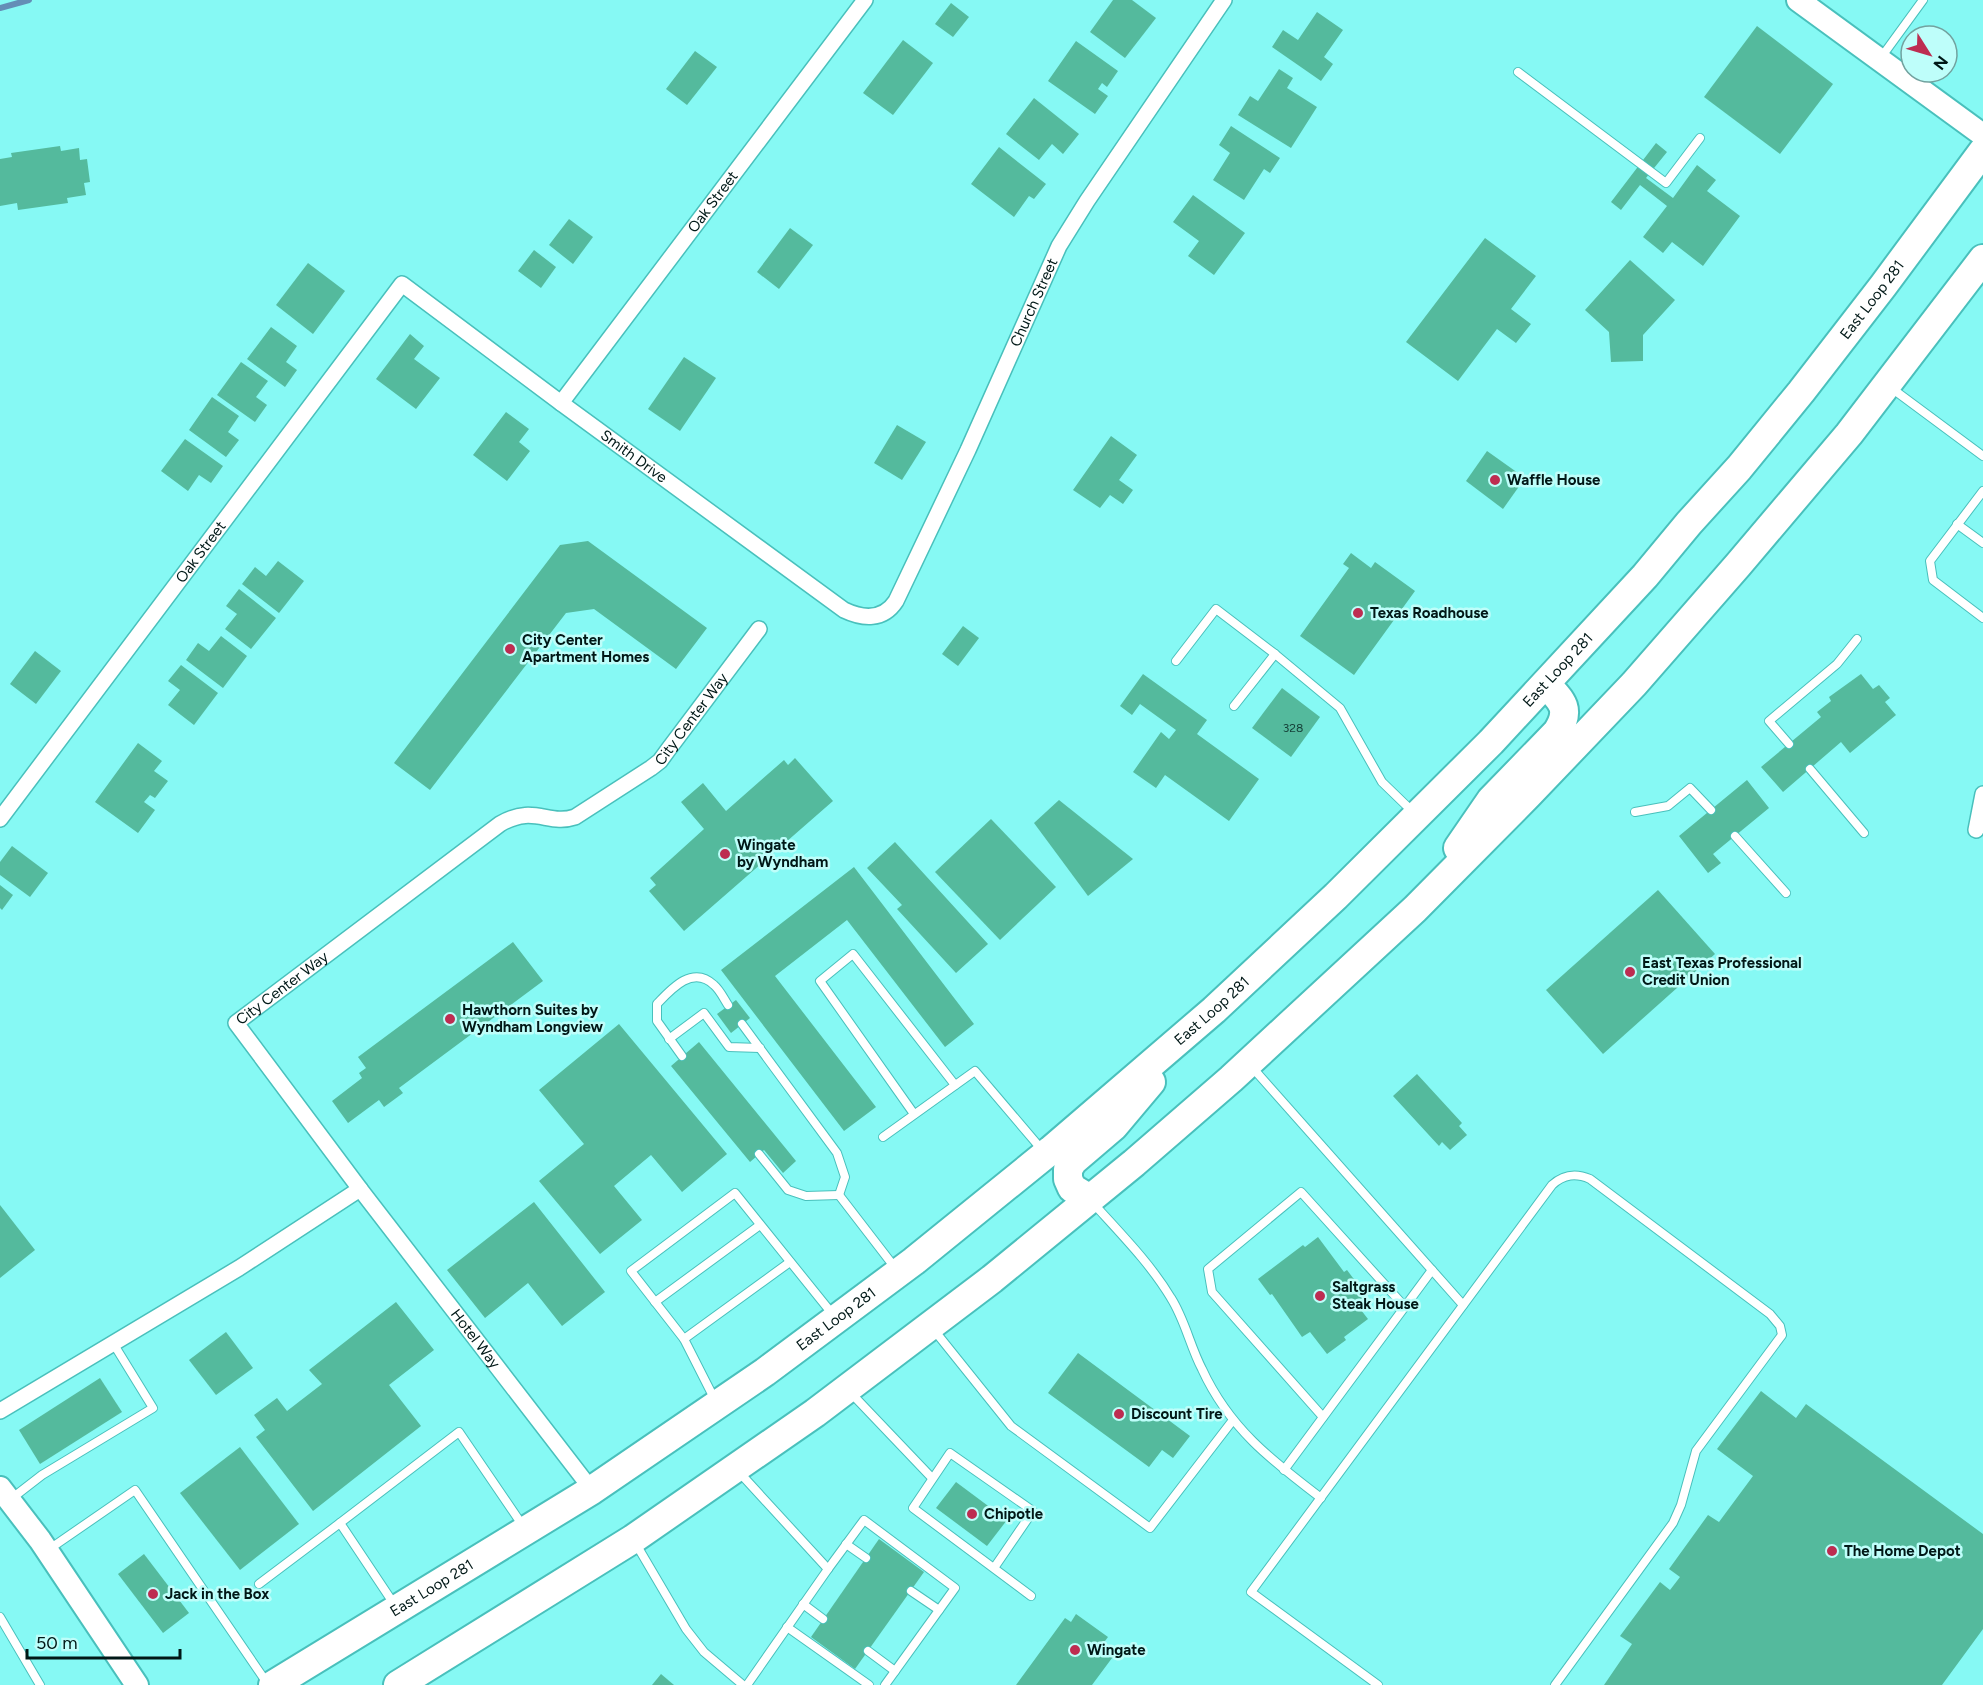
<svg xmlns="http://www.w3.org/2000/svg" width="1983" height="1685" font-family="Figtree,sans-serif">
<rect width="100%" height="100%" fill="#86f9f4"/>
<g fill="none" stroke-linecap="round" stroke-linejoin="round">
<path stroke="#648eb6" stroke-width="6" d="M 0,8 L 29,0"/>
</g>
<g fill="#54ba9d">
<path d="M 1113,0 L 1132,0 L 1156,18 L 1125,58 L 1090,32 Z"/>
<path d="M 951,3 L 969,17 L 953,37 L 935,24 Z"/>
<path d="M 1317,12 L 1343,30 L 1324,57 L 1333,64 L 1321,81 L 1272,47 L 1283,30 L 1298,40 Z"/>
<path d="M 1757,26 L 1833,84 L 1780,154 L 1704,97 Z"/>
<path d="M 903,40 L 933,63 L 893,115 L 863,93 Z"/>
<path d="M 1076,41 L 1118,71 L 1107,87 L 1102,83 L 1098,89 L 1108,96 L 1095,114 L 1048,81 Z"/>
<path d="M 695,51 L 717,67 L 687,105 L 666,89 Z"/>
<path d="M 1279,69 L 1293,78 L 1287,88 L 1317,107 L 1291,148 L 1238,115 L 1250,96 L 1258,101 Z"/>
<path d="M 1034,98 L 1079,134 L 1063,154 L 1052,144 L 1039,160 L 1006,134 Z"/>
<path d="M 1231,126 L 1280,158 L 1270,173 L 1264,169 L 1244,200 L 1213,180 L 1230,153 L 1219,145 Z"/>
<path d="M 1656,143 L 1667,152 L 1646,178 L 1673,198 L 1697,165 L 1716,180 L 1707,191 L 1740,216 L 1703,266 L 1672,242 L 1663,253 L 1643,237 L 1667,206 L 1640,185 L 1621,210 L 1611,202 Z"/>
<path d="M 60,146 L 61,151 L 79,148 L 80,160 L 87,159 L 90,182 L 84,183 L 86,195 L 67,198 L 68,203 L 18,210 L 17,203 L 0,206 L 0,159 L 12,157 L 11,153 Z"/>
<path d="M 999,147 L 1046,184 L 1034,199 L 1029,196 L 1014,217 L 971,184 Z"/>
<path d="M 1193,195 L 1245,233 L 1214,275 L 1188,256 L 1199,241 L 1173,222 Z"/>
<path d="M 569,219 L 593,237 L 573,264 L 549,245 Z"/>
<path d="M 790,228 L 813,245 L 779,289 L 757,272 Z"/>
<path d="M 1485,238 L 1536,276 L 1511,309 L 1531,324 L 1516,343 L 1497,329 L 1458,381 L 1406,342 Z"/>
<path d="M 534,250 L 556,267 L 541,288 L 518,271 Z"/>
<path d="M 1630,260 L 1675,300 L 1643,335 L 1643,361 L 1611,362 L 1609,332 L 1585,310 Z"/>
<path d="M 308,263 L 345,291 L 313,334 L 276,305 Z"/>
<path d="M 271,327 L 297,346 L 286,362 L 297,370 L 285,387 L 247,359 Z"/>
<path d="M 410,334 L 424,346 L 414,359 L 440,378 L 416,409 L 376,379 Z"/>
<path d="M 684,357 L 716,378 L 680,431 L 648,409 Z"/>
<path d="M 241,362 L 268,381 L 256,397 L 267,405 L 255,422 L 217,395 Z"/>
<path d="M 212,397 L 239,416 L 228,432 L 239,440 L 226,457 L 189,430 Z"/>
<path d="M 506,412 L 529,429 L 519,442 L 530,451 L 507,481 L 473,455 Z"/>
<path d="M 897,425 L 926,442 L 902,480 L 874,463 Z"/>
<path d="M 1111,436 L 1137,455 L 1119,480 L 1133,490 L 1123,504 L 1110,495 L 1100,508 L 1073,490 Z"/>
<path d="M 185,439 L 223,466 L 211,483 L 199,475 L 188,491 L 161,471 Z"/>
<path d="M 1487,451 L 1525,478 L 1503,509 L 1466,481 Z"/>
<path d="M 588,541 L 707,628 L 676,669 L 594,609 L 566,613 L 430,790 L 394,763 L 560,545 Z"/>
<path d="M 1351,553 L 1371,568 L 1375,562 L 1415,591 L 1354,675 L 1300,636 L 1349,568 L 1343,564 Z"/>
<path d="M 278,561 L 304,581 L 279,613 L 242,584 L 255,567 L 266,576 Z"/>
<path d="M 239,589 L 276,618 L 251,649 L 225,629 L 237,614 L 226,606 Z"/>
<path d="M 963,626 L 979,638 L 958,666 L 942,654 Z"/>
<path d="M 221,636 L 247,656 L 223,688 L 186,660 L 198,643 L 209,651 Z"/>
<path d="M 35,651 L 61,671 L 36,704 L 10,684 Z"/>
<path d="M 181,665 L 218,693 L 194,725 L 168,705 L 180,690 L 168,681 Z"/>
<path d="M 1143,674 L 1207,720 L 1197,734 L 1259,779 L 1229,821 L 1165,775 L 1156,788 L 1133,772 L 1161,732 L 1169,739 L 1176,730 L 1140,704 L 1132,715 L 1120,706 Z"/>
<path d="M 1861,674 L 1873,689 L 1879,685 L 1890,698 L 1885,702 L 1896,715 L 1850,753 L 1841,742 L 1783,792 L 1761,767 L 1821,717 L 1817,712 L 1831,701 L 1829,697 Z"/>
<path d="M 1282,688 L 1320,717 L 1291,757 L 1252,728 Z"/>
<path d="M 138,743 L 162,761 L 154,771 L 168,781 L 155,798 L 150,795 L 144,802 L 155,810 L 138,833 L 95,802 Z"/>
<path d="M 795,758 L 833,801 L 684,931 L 649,891 L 656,885 L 650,878 L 704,829 L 681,802 L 703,783 L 726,811 L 784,760 L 788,765 Z"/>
<path d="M 1747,780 L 1769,808 L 1713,854 L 1721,863 L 1708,873 L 1679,836 Z"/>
<path d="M 1059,800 L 1133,859 L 1088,896 L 1034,823 Z"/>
<path d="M 991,819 L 1056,887 L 1000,940 L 935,872 Z"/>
<path d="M 895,842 L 988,944 L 956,973 L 897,909 L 902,905 L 867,868 Z"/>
<path d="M 12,846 L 48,873 L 30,897 L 0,875 L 0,862 Z"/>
<path d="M 854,867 L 974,1024 L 945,1047 L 847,920 L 775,976 L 876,1107 L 844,1131 L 721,970 Z"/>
<path d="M 0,885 L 13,895 L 2,910 L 0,908 Z"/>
<path d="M 1658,890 L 1715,954 L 1603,1054 L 1546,990 Z"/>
<path d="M 513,942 L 543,981 L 399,1088 L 403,1093 L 384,1107 L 379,1100 L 348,1123 L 332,1101 L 362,1078 L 359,1073 L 366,1068 L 358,1057 Z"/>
<path d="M 736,1000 L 750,1018 L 731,1033 L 717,1014 Z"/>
<path d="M 619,1024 L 727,1154 L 682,1192 L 651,1155 L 614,1186 L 642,1220 L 600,1254 L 539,1181 L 584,1144 L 539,1090 Z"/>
<path d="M 699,1042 L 796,1161 L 783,1173 L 764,1150 L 750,1162 L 671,1066 Z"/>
<path d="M 1417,1074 L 1462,1123 L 1459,1126 L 1467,1135 L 1450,1150 L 1442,1142 L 1439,1146 L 1393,1096 Z"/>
<path d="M 534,1202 L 605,1292 L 562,1326 L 528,1283 L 485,1318 L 447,1270 Z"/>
<path d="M 0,1205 L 35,1250 L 0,1278 Z"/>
<path d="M 1318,1237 L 1344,1272 L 1347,1270 L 1368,1298 L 1357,1305 L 1368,1319 L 1344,1337 L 1346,1340 L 1327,1354 L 1310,1332 L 1302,1337 L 1272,1294 L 1270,1295 L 1258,1279 L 1303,1245 L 1305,1247 Z"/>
<path d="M 396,1302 L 434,1350 L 389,1385 L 421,1426 L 313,1511 L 256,1437 L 265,1430 L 254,1415 L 277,1398 L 287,1411 L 322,1384 L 309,1370 Z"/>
<path d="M 226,1332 L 253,1368 L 216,1395 L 189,1360 Z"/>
<path d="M 1078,1353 L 1190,1436 L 1173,1458 L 1162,1450 L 1149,1467 L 1048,1393 Z"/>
<path d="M 100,1378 L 122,1412 L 40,1464 L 19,1430 Z"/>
<path d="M 1761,1391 L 1796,1418 L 1806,1404 L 1983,1534 L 1983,1629 L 1942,1685 L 1604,1685 L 1632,1644 L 1620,1636 L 1660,1582 L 1670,1590 L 1680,1577 L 1669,1569 L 1708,1515 L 1719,1522 L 1753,1476 L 1717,1449 Z"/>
<path d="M 240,1447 L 299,1524 L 240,1570 L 180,1493 Z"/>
<path d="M 956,1482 L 1007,1520 L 987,1546 L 936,1508 Z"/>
<path d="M 879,1539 L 924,1572 L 855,1669 L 811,1637 Z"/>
<path d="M 144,1554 L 189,1613 L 163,1633 L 118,1574 Z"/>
<path d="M 1076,1614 L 1108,1637 L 1102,1645 L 1115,1654 L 1092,1685 L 1016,1685 L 1065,1618 L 1071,1622 Z"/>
<path d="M 661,1674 L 674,1685 L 652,1685 Z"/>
</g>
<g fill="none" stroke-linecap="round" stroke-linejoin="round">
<defs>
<g id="lane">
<path d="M 1880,59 L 1923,0"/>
<path d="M 1518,72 L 1666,183 L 1700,138"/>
<path d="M 1890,387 L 1983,456"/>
<path d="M 1983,491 L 1930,561 L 1933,580 L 1983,618"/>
<path d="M 1957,524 L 1983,543"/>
<path d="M 1176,661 L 1216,609 L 1275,654 L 1340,708 L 1382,782 L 1412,811"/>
<path d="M 1234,706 L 1275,654"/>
<path d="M 1789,744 L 1769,721 L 1837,664 L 1857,639"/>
<path d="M 1810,769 L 1864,833"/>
<path d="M 1635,812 L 1668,806 L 1690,788 L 1711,810"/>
<path d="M 1735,836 L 1786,893"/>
<path d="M 742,1024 L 837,1153 L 845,1177 L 839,1195"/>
<path d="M 669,1039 L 704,1013 L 729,1047 L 760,1048"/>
<path d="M 682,1056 L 657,1021 L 657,1004 C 672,988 693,965 714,985 C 720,990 724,999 728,1005"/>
<path d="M 1251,1066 L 1463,1305"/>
<path d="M 914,1114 L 820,981 L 853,954 L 955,1085"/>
<path d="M 883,1137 L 975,1071 L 1043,1151"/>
<path d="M 759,1154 L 788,1190 L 806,1196 L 839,1195"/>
<path d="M 839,1195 L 896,1269"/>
<path d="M 1093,1203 C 1120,1233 1150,1263 1171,1298 C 1185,1320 1190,1346 1202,1369 C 1229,1428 1271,1460 1321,1498"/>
<path d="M 655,1302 L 760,1225"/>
<path d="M 934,1330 L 1011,1426 L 1150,1528 L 1233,1420"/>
<path d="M 684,1339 L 631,1271 L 735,1193 L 834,1316"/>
<path d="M 850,1392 L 932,1478"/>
<path d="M 715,1400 L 684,1339 L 790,1262"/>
<path d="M 1323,1417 L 1212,1292 L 1208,1269 L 1301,1192 L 1405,1307"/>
<path d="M 1284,1470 L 1432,1270"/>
<path d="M 739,1472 L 828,1569 L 747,1685"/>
<path d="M 11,1499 L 42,1475 L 153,1408 L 113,1343"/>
<path d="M 636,1544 L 686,1629 L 704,1652 L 743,1685"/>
<path d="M 846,1544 L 866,1558"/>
<path d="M 48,1550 L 135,1490 L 267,1683"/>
<path d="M 994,1568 L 1033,1511 L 950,1453 L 913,1508 L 1031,1596"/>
<path d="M 828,1569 L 864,1520 L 955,1588 L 885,1685"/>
<path d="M 259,1584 L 340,1523"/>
<path d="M 911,1591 L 939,1610"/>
<path d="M 394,1604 L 340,1523 L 459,1432 L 523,1526"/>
<path d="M 803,1604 L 823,1619"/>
<path d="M 0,1617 L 40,1685"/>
<path d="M 787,1627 L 869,1685"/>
<path d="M 868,1651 L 895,1671"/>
<path d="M 1378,1685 L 1251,1592 L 1552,1185 C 1564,1174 1576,1173 1590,1179 L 1770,1314 L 1780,1326 L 1782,1335 L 1696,1451 L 1681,1505 L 1673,1523 L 1555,1685"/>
</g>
<g id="street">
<path id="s1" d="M 561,403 L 865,0"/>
<path id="s2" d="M 0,819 L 402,284 L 561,403 L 844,610 C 863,619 883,621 896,601 L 968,450 L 1059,246 L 1087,201 L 1224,0"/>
<path d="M 1976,830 L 1983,794"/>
<path id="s3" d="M 360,1189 L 592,1490"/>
<path id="s4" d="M 0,1411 L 239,1268 L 360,1189 L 236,1023 L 500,824 C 534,804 548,826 575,817 L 651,768 L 660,761 L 668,750 L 759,629"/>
</g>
<g id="secondary">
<path d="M 1798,0 L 1983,135"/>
<path d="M 0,1488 L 40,1540 L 137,1685"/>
</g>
<g id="highway">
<path d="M 1458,848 L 1491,800 L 1557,732 C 1571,710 1563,701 1546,685"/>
<path d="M 1090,1199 L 1072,1188 L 1068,1179 L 1068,1169 L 1073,1161 L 1114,1126 L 1151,1082"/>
<path id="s5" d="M 273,1685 L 592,1490 L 765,1372 L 914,1261 L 1051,1150 L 1214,1010 L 1336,896 L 1491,742 L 1645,576 L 1689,523 L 1739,468 L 1801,392 L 1883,286 L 1983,151"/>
<path d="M 398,1685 L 633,1539 L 815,1413 L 992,1279 L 1134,1163 L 1231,1079 L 1415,909 L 1528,795 L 1634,684 L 1738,565 L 1849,434 L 1983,259"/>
</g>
</defs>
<use href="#lane" stroke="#49c0bc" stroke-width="10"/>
<use href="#street" stroke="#49c0bc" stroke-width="18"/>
<use href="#secondary" stroke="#49c0bc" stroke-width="26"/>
<use href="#highway" stroke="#49c0bc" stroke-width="32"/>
<use href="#lane" stroke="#fff" stroke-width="8"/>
<use href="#street" stroke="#fff" stroke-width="15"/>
<use href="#secondary" stroke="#fff" stroke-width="22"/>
<use href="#highway" stroke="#fff" stroke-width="28"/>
</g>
<g fill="#bd2d51" stroke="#befefa" stroke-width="2">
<circle cx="1495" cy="480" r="6"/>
<circle cx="1358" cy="613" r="6"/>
<circle cx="510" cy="649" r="6"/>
<circle cx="725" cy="854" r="6"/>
<circle cx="1630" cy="972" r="6"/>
<circle cx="450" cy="1019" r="6"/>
<circle cx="1320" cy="1296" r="6"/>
<circle cx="1119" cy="1414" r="6"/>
<circle cx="972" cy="1514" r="6"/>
<circle cx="1832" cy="1551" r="6"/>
<circle cx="153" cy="1594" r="6"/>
<circle cx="1075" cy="1650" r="6"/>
</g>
<g text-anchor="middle" stroke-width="5" stroke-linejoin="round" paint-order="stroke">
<g font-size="12" fill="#164038">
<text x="1293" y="732">328</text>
</g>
<g font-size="15" fill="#011817" stroke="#befefa">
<text dy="5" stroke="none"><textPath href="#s1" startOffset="252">Oak Street</textPath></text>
<text dy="5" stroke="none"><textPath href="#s5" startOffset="2130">East Loop 281</textPath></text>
<text dy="5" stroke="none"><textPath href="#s2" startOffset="1606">Church Street</textPath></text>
<text dy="5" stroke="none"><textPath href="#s2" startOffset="958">Smith Drive</textPath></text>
<text dy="5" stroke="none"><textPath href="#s2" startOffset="334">Oak Street</textPath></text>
<text dy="5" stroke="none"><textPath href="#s5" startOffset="1644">East Loop 281</textPath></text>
<text dy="5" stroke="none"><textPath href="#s4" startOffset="1192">City Center Way</textPath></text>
<text dy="5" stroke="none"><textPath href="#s4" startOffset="688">City Center Way</textPath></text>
<text dy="5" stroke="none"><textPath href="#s5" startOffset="1158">East Loop 281</textPath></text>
<text dy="5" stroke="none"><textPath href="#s5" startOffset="672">East Loop 281</textPath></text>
<text dy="5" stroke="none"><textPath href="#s3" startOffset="189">Hotel Way</textPath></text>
<text dy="5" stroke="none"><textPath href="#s5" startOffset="186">East Loop 281</textPath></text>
</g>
<g font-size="15" font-weight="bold" fill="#011817" stroke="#befefa" text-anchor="start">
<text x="1507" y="485">Waffle House</text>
<text x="1370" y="618">Texas Roadhouse</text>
<text x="522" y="645">City Center<tspan x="522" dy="17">Apartment Homes</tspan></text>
<text x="737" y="850">Wingate<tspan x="737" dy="17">by Wyndham</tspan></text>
<text x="1642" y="968">East Texas Professional<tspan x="1642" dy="17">Credit Union</tspan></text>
<text x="462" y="1015">Hawthorn Suites by<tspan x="462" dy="17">Wyndham Longview</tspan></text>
<text x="1332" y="1292">Saltgrass<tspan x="1332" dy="17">Steak House</tspan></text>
<text x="1131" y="1419">Discount Tire</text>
<text x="984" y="1519">Chipotle</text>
<text x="1844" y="1556">The Home Depot</text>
<text x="165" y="1599">Jack in the Box</text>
<text x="1087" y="1655">Wingate</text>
</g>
</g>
<g transform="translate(1929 54) rotate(127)"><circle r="28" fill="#befefa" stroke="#72a29f" stroke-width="1.5"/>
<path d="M0-4.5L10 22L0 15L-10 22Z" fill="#bd2d51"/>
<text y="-9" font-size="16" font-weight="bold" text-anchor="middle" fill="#011817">N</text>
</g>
<path d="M27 1649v9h153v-9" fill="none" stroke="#011817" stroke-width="3"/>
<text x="36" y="1649" font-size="18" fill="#011817" stroke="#befefa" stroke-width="4.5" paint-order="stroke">50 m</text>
</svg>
